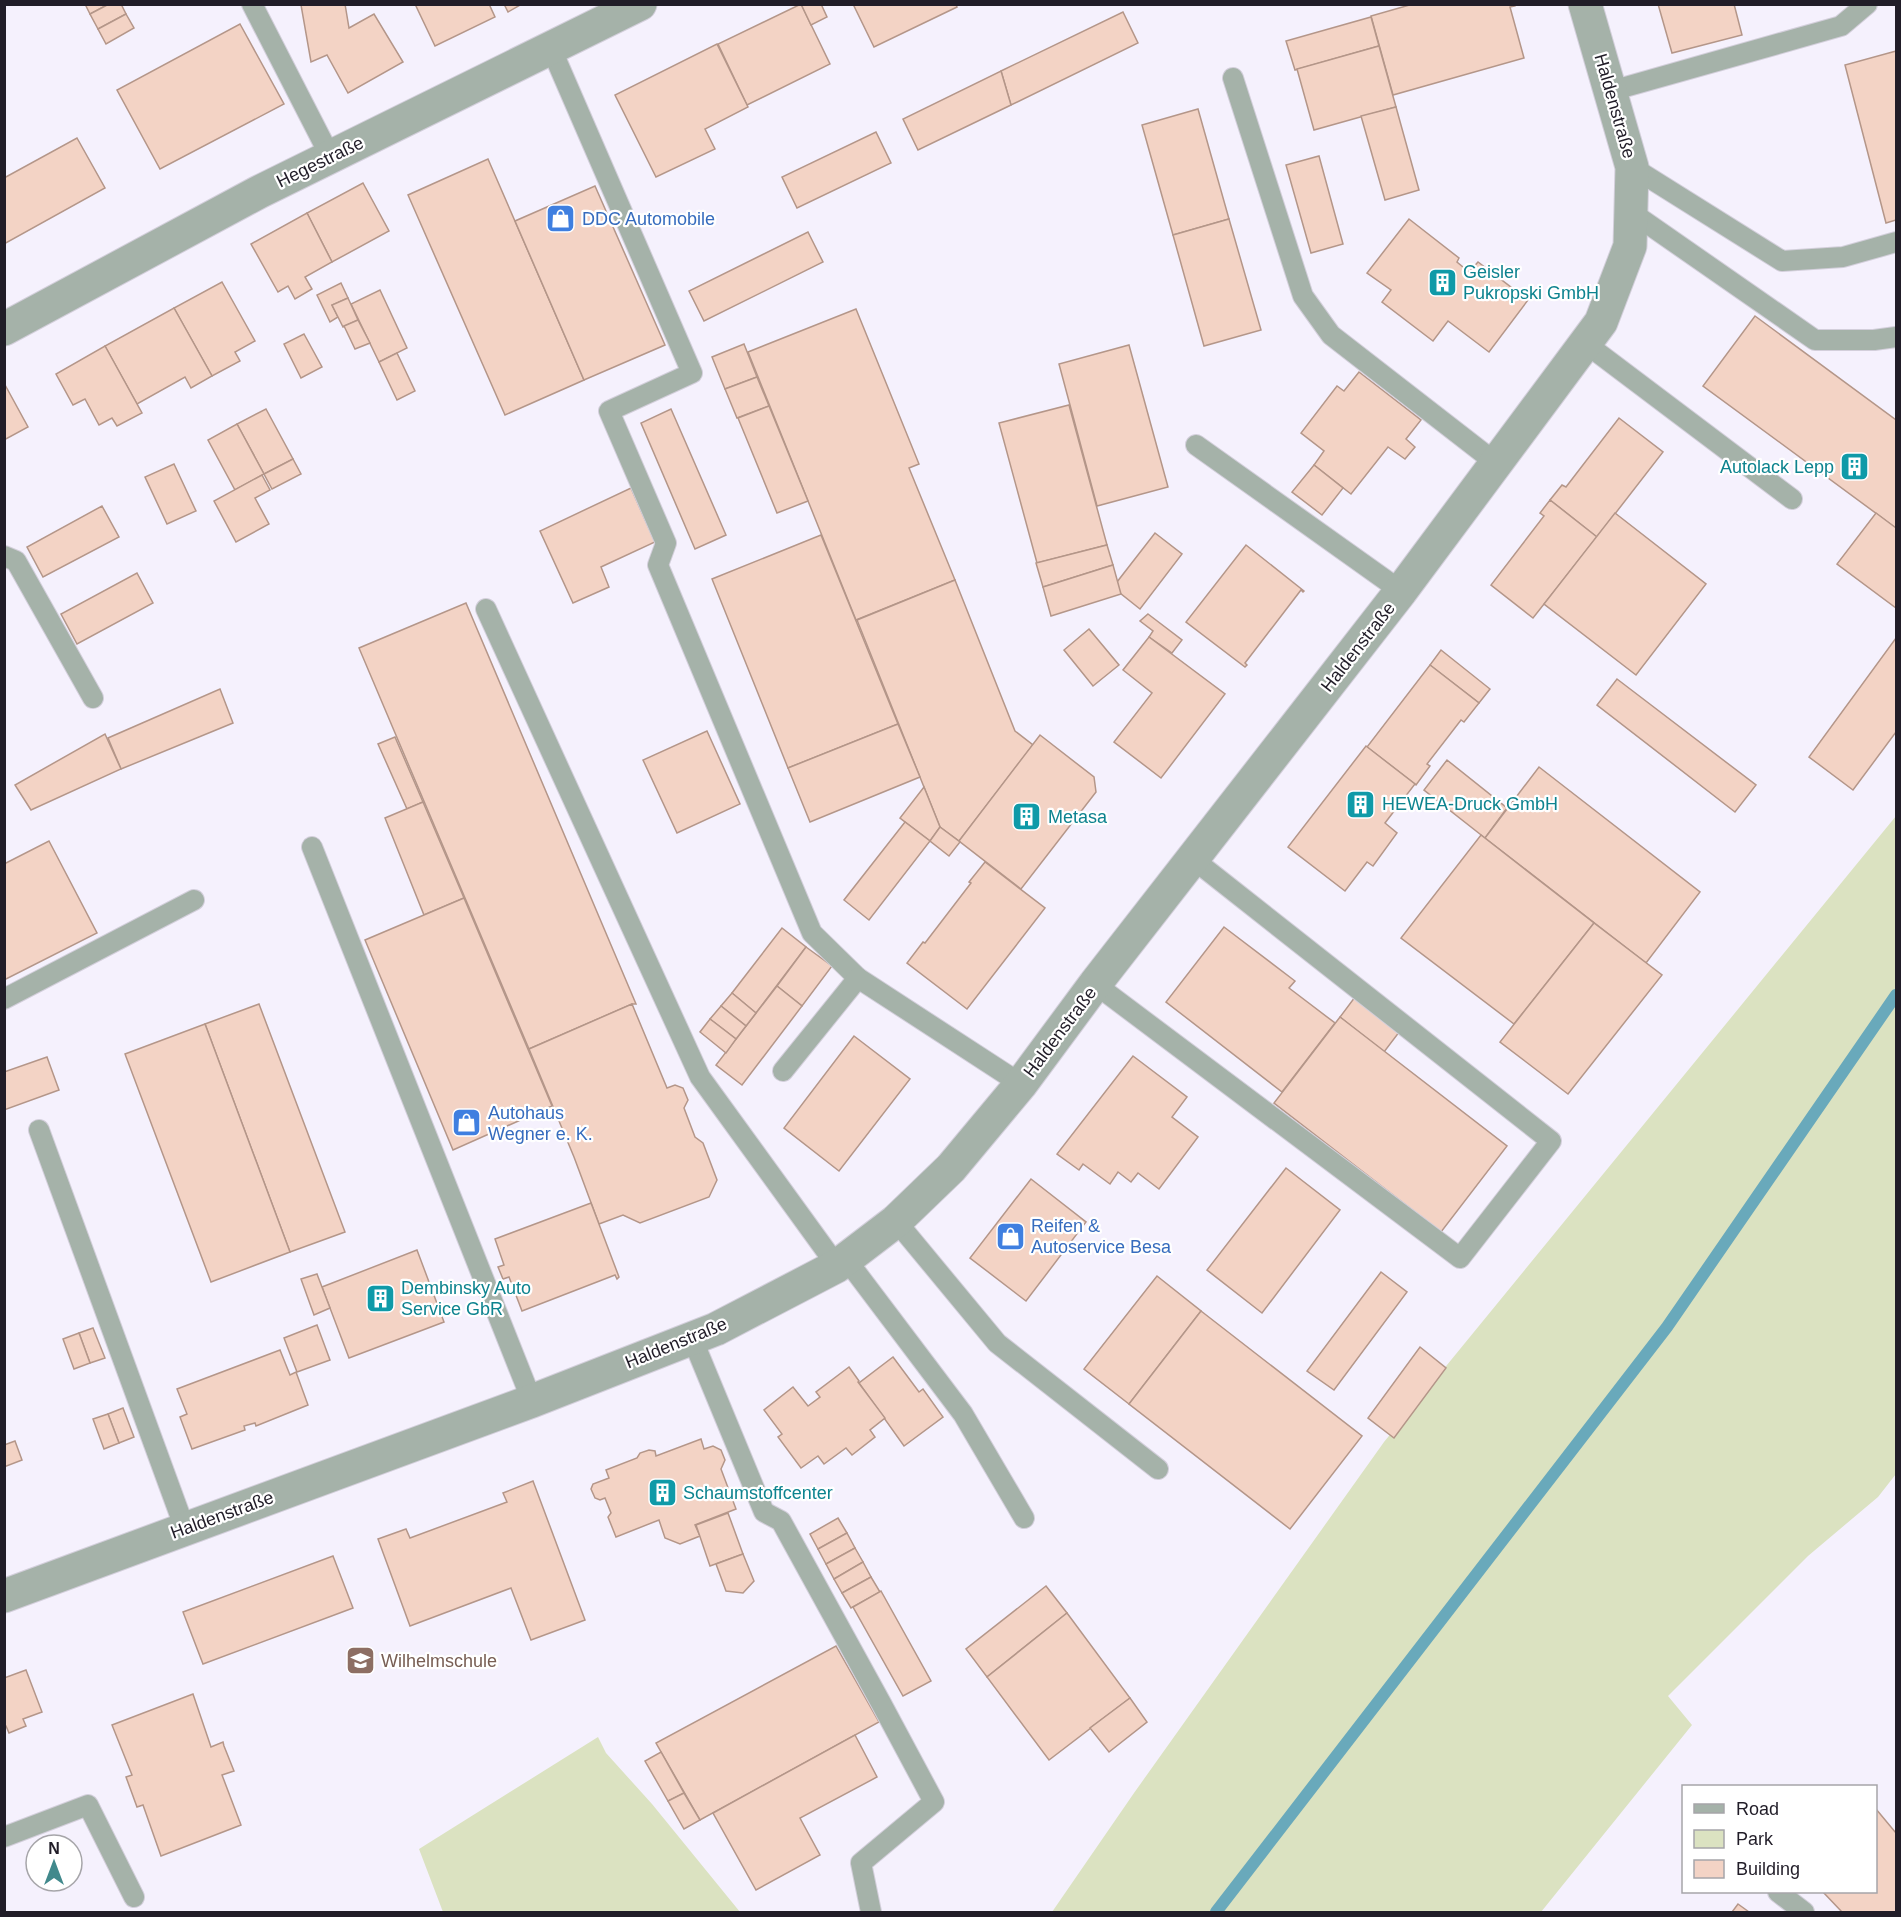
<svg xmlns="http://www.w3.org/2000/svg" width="1901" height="1917" font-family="Arial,sans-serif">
<rect width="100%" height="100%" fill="#f5f1fd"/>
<g fill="#dbe2c1">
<path d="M 1896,816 L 1896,1474 L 1878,1497 L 1808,1556 L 1668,1696 L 1692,1725 L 1541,1912 L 1052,1912 L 1134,1793 L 1384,1442 Z"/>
<path d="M 598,1737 L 606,1753 L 652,1804 L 740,1912 L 443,1912 L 419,1849 Z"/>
</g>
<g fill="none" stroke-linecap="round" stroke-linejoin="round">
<path stroke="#69a9bb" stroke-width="12" d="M 1216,1912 L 1667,1327 L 1896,995"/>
</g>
<g fill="#f3d3c5" stroke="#b49689" stroke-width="1.5">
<path d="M 85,4 L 109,4 L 90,14 Z"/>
<path d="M 109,4 L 121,4 L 126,14 L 98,29 L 90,14 Z"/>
<path d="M 345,4 L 349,28 L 374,14 L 403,62 L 348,93 L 327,55 L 311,62 L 301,5 Z"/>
<path d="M 415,4 L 489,4 L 495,17 L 435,46 Z"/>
<path d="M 504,4 L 522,4 L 508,12 Z"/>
<path d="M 801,4 L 830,64 L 747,105 L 718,44 Z"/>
<path d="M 801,4 L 821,4 L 827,17 L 811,25 Z"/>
<path d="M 853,4 L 956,4 L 957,7 L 874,47 Z"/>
<path d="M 1413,4 L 1515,4 L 1515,6 L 1510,7 L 1524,58 L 1393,95 L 1371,16 Z"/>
<path d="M 1658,4 L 1734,4 L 1742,35 L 1672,53 Z"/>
<path d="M 1123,12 L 1138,43 L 1011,105 L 1001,71 Z"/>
<path d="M 126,14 L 134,28 L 106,44 L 98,29 Z"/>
<path d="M 1371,17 L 1379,46 L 1295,70 L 1286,41 Z"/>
<path d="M 240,24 L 284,104 L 160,169 L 117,90 Z"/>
<path d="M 717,44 L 748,107 L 705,129 L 715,149 L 656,177 L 615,95 Z"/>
<path d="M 1379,46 L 1396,107 L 1314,130 L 1297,69 Z"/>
<path d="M 1896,51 L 1896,220 L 1886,223 L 1845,65 Z"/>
<path d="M 1001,71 L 1011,105 L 918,150 L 903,119 Z"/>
<path d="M 1396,107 L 1419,190 L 1385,200 L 1361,116 Z"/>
<path d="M 1198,109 L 1229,219 L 1173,235 L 1142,125 Z"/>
<path d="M 876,132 L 891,163 L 797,208 L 782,177 Z"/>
<path d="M 77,138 L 105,188 L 4,244 L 4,178 Z"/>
<path d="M 1319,156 L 1343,244 L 1311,253 L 1286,165 Z"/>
<path d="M 488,159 L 584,380 L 505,415 L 408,195 Z"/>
<path d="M 363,183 L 389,231 L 332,262 L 307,213 Z"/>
<path d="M 595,186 L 665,345 L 584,380 L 515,221 Z"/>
<path d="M 307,213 L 332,262 L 305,277 L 312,289 L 295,299 L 288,286 L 278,292 L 251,244 Z"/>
<path d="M 1229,219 L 1261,330 L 1204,346 L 1173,235 Z"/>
<path d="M 1409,219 L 1459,258 L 1457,262 L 1469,272 L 1478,262 L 1528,300 L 1489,352 L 1448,321 L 1433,341 L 1382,302 L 1391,290 L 1367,273 Z"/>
<path d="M 808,232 L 823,262 L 704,321 L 689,291 Z"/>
<path d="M 222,282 L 255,341 L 235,352 L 240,361 L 212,376 L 174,308 Z"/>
<path d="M 341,283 L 348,298 L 332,305 L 338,317 L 330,322 L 317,295 Z"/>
<path d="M 380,290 L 407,348 L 379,362 L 351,304 Z"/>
<path d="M 348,298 L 358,320 L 343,327 L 332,305 Z"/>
<path d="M 174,308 L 212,376 L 191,388 L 185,377 L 137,404 L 105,346 Z"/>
<path d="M 856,309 L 919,464 L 909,468 L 955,580 L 856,620 L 748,352 Z"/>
<path d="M 1755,316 L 1896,420 L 1896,528 L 1703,386 Z"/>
<path d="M 358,320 L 370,343 L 355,349 L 344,326 Z"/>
<path d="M 304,334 L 322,367 L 301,378 L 284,344 Z"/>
<path d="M 744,344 L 757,377 L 725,389 L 712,357 Z"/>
<path d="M 1129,345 L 1168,487 L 1097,506 L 1059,364 Z"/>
<path d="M 105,346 L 142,413 L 117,426 L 112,418 L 99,425 L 85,399 L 73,405 L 56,374 Z"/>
<path d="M 397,353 L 415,391 L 397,400 L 379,362 Z"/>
<path d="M 1359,372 L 1421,420 L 1406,439 L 1415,447 L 1405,459 L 1388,447 L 1351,494 L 1314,465 L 1324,451 L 1301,433 L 1337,386 L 1344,391 Z"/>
<path d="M 757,377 L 769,406 L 737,418 L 725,389 Z"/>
<path d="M 4,383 L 28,427 L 4,440 Z"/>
<path d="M 1069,405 L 1107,545 L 1037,563 L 999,423 Z"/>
<path d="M 769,406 L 808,501 L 777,513 L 738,418 Z"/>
<path d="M 266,409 L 293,459 L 264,474 L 237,424 Z"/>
<path d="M 671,409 L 726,535 L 695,549 L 641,423 Z"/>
<path d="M 1619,418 L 1663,452 L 1597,537 L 1550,500 L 1562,485 L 1566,487 Z"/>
<path d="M 237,424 L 264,474 L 235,490 L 208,440 Z"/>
<path d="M 293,459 L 301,474 L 272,489 L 264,474 Z"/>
<path d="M 174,464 L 196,511 L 167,524 L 145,477 Z"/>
<path d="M 1314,465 L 1343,488 L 1322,515 L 1292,492 Z"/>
<path d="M 262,475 L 270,490 L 255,498 L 269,524 L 236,542 L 214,501 Z"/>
<path d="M 631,488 L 655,542 L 601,567 L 609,587 L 573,603 L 540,531 Z"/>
<path d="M 1550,500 L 1597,537 L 1533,618 L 1491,585 L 1544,516 L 1540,513 Z"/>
<path d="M 102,506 L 119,537 L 43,577 L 27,547 Z"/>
<path d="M 1615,513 L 1706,584 L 1636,675 L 1544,604 Z"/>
<path d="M 1876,513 L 1896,528 L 1896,608 L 1837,564 Z"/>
<path d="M 1155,533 L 1182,554 L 1140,609 L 1120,593 L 1117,582 Z"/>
<path d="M 821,535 L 898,724 L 788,768 L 712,579 Z"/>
<path d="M 1107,545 L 1113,565 L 1043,587 L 1036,563 Z"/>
<path d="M 1246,545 L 1304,591 L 1303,592 L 1301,590 L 1245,663 L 1247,665 L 1245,667 L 1186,622 Z"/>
<path d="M 1113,565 L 1121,594 L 1051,616 L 1043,587 Z"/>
<path d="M 137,573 L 153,603 L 77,644 L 61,614 Z"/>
<path d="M 955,580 L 1015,731 L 1033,745 L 959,841 L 940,827 L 857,620 Z"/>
<path d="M 466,603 L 636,1004 L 632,1004 L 529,1049 L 359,648 Z"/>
<path d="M 1148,614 L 1182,640 L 1172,653 L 1149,637 L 1153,631 L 1140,621 Z"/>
<path d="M 1089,629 L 1119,665 L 1093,686 L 1064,650 Z"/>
<path d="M 1149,637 L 1225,694 L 1161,778 L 1114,742 L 1152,693 L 1123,670 Z"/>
<path d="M 1896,638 L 1896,732 L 1853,790 L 1809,757 Z"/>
<path d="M 1441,650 L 1490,689 L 1479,703 L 1430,665 Z"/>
<path d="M 1430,665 L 1479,703 L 1464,722 L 1461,720 L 1427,764 L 1430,766 L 1416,785 L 1367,747 Z"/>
<path d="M 1617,679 L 1756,785 L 1735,812 L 1597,705 Z"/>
<path d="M 220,689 L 233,723 L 121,769 L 108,738 Z"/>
<path d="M 898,724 L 920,777 L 810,822 L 788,768 Z"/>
<path d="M 707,731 L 740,804 L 677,833 L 643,760 Z"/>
<path d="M 105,734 L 121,769 L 31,810 L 15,785 Z"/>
<path d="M 1040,735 L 1094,777 L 1096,792 L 1021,889 L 959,841 Z"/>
<path d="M 395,737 L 423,802 L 407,809 L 378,744 Z"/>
<path d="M 1366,746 L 1415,784 L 1385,823 L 1397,833 L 1373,866 L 1367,862 L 1345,891 L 1288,847 Z"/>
<path d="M 1447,760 L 1507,808 L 1485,838 L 1424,790 Z"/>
<path d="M 1539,767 L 1700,892 L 1646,963 L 1485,838 Z"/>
<path d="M 924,787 L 940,827 L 930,841 L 900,818 Z"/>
<path d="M 423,802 L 464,898 L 424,915 L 385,818 Z"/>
<path d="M 905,822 L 930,841 L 869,920 L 844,900 Z"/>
<path d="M 940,827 L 960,842 L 949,856 L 930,841 Z"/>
<path d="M 1481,835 L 1594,923 L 1514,1024 L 1401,938 Z"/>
<path d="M 49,841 L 97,933 L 4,980 L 4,864 Z"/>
<path d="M 985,862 L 1045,908 L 967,1009 L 907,963 L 923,942 L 925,943 L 971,883 L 969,882 Z"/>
<path d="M 464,898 L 552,1106 L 453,1150 L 365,940 Z"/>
<path d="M 1594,923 L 1662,975 L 1568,1094 L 1500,1042 Z"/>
<path d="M 1224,927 L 1295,981 L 1289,988 L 1335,1023 L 1282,1092 L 1166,1002 Z"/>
<path d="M 782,928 L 806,947 L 756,1013 L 732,993 Z"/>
<path d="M 806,947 L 832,966 L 802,1006 L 777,986 Z"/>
<path d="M 777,986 L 802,1006 L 742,1085 L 716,1065 Z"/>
<path d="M 732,993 L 756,1013 L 746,1026 L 721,1006 Z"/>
<path d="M 1355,997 L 1400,1031 L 1384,1052 L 1340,1017 Z"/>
<path d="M 259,1004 L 345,1232 L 290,1252 L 205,1024 Z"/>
<path d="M 632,1004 L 667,1088 L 675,1085 L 683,1088 L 688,1100 L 684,1108 L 695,1137 L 703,1143 L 717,1180 L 709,1197 L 640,1223 L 623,1215 L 599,1224 L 574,1157 L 529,1049 Z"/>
<path d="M 721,1006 L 746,1026 L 736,1039 L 710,1019 Z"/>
<path d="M 1340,1017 L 1507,1146 L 1441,1232 L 1274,1103 Z"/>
<path d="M 710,1019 L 736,1039 L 726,1053 L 700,1032 Z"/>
<path d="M 205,1024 L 290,1252 L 211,1282 L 125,1054 Z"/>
<path d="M 854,1036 L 910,1079 L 839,1171 L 784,1128 Z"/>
<path d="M 1133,1056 L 1187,1097 L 1172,1117 L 1198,1137 L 1159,1189 L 1138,1173 L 1131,1182 L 1118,1172 L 1110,1184 L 1083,1164 L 1079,1170 L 1057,1154 Z"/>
<path d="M 47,1057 L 59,1090 L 4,1110 L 4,1072 Z"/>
<path d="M 1286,1168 L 1340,1210 L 1262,1313 L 1207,1270 Z"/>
<path d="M 1031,1179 L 1086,1222 L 1026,1301 L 970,1258 Z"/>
<path d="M 591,1203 L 619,1277 L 617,1279 L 615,1275 L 522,1311 L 509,1277 L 503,1279 L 498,1267 L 504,1265 L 495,1239 Z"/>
<path d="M 417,1250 L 444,1322 L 349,1358 L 322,1287 Z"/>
<path d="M 1381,1272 L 1407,1292 L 1334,1390 L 1307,1371 Z"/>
<path d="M 317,1274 L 330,1308 L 314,1315 L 301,1279 Z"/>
<path d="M 1157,1276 L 1201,1311 L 1129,1404 L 1084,1369 Z"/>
<path d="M 1201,1311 L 1362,1436 L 1290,1529 L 1129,1404 Z"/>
<path d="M 317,1325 L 330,1360 L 297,1372 L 284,1338 Z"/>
<path d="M 93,1328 L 105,1358 L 90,1363 L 79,1333 Z"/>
<path d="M 79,1333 L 90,1363 L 74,1369 L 63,1339 Z"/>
<path d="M 1420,1347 L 1446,1368 L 1394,1438 L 1368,1418 Z"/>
<path d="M 280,1350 L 290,1375 L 296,1372 L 308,1405 L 256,1426 L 255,1423 L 244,1426 L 245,1430 L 192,1449 L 180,1417 L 187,1414 L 177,1389 Z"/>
<path d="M 893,1357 L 919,1392 L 923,1389 L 943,1417 L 904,1446 L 859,1383 Z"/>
<path d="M 849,1367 L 859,1381 L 858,1382 L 885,1418 L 870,1430 L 875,1437 L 852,1455 L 846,1448 L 824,1464 L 818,1456 L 801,1468 L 778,1437 L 782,1434 L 764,1410 L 793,1387 L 808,1406 L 820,1397 L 816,1392 Z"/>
<path d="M 123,1408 L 134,1437 L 119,1443 L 108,1414 Z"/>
<path d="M 108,1414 L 119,1443 L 104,1449 L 93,1419 Z"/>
<path d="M 701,1439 L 704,1449 L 713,1446 L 721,1450 L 725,1460 L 721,1469 L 736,1509 L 695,1525 L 700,1536 L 680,1544 L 665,1538 L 659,1520 L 616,1537 L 608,1517 L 611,1513 L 605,1498 L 600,1500 L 595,1498 L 591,1489 L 593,1484 L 609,1478 L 606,1470 L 637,1458 L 640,1453 L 649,1450 L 655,1451 L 656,1456 Z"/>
<path d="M 15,1441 L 22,1460 L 4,1467 L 4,1445 Z"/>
<path d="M 533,1481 L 585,1620 L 531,1640 L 511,1588 L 410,1626 L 378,1539 L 406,1529 L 410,1538 L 507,1502 L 503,1493 Z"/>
<path d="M 728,1513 L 743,1554 L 710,1566 L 696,1525 Z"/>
<path d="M 838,1518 L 847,1533 L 818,1549 L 810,1534 Z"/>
<path d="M 847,1533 L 855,1548 L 826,1564 L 818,1549 Z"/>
<path d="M 855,1548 L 863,1562 L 834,1579 L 826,1564 Z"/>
<path d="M 743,1554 L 754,1581 L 743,1593 L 726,1591 L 716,1564 Z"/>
<path d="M 333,1556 L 353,1608 L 203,1664 L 183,1612 Z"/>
<path d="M 863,1562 L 871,1577 L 842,1593 L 834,1579 Z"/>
<path d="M 871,1577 L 880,1592 L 851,1608 L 842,1593 Z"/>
<path d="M 1046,1586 L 1067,1613 L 987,1677 L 966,1649 Z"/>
<path d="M 881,1591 L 931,1681 L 903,1696 L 853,1607 Z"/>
<path d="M 1067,1613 L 1130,1698 L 1049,1760 L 987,1677 Z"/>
<path d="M 836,1646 L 879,1722 L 700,1820 L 656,1743 Z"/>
<path d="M 26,1670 L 42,1712 L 23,1719 L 26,1726 L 9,1733 L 6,1726 L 4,1726 L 4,1678 Z"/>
<path d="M 193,1694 L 211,1747 L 223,1742 L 224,1746 L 234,1771 L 222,1775 L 241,1825 L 161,1856 L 143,1805 L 137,1807 L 126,1777 L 132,1775 L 112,1725 Z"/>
<path d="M 1130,1698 L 1147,1722 L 1109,1752 L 1090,1728 Z"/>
<path d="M 855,1735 L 877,1777 L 800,1818 L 820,1855 L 756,1890 L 713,1813 Z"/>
<path d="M 661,1752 L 684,1793 L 668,1801 L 645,1761 Z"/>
<path d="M 684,1793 L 700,1820 L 684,1829 L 668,1801 Z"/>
<path d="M 1876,1809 L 1896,1833 L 1896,1912 L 1842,1912 L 1823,1892 L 1876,1892 Z"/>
<path d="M 1738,1904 L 1749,1912 L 1732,1912 Z"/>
</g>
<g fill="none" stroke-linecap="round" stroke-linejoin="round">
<defs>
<g id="lane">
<path d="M 252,4 L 330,156"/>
<path d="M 551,48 L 692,373 L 609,411 L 666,543 L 658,565 L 812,933 L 858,978"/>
<path d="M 1233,78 L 1303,296 L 1331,335 L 1496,463"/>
<path d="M 1611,91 L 1841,26 L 1867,4"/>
<path d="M 1632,167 L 1782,261 L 1843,257 L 1896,242"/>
<path d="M 1631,212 L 1815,340 L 1874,340 L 1896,337"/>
<path d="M 1585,343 L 1792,499"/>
<path d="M 1196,445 L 1401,591"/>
<path d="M 4,556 L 16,561 L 93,698"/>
<path d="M 486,609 L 700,1077 L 837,1266"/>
<path d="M 312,847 L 532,1401"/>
<path d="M 1095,984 L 1460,1258 L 1551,1141 L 1193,859"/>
<path d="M 4,999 L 194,900"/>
<path d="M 783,1071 L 858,978 L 1021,1084"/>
<path d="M 39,1130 L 185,1529"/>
<path d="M 896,1221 L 997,1343 L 1158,1469"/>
<path d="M 846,1259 L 963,1414 L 1024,1518"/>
<path d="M 692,1338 L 764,1512 L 781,1521 L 881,1703 L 934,1802 L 861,1863 L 871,1912"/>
<path d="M 4,1837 L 88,1805 L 134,1897"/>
<path d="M 1778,1892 L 1804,1912"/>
</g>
<g id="street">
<path d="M 4,329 L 259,192 L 640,4"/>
<path d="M 4,1596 L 532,1401 L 716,1329 L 837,1266 L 896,1221 L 951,1168 L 1021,1084 L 1095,984 L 1401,591 L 1601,322 L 1630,246 L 1632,167 L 1585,4"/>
</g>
</defs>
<use href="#lane" stroke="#d3cfdb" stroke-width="22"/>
<use href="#street" stroke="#d3cfdb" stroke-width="35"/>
<use href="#lane" stroke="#a5b2a9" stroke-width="20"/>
<use href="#street" stroke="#a5b2a9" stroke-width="33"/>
</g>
<defs>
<symbol id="shop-square" viewBox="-11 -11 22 22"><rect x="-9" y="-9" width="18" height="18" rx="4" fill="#3f7fe0" stroke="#fff"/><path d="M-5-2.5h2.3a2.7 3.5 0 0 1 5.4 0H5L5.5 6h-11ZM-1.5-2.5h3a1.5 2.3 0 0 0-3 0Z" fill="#fff"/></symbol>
<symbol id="building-square" viewBox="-11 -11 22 22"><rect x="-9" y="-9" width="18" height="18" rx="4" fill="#0f9aa8" stroke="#fff"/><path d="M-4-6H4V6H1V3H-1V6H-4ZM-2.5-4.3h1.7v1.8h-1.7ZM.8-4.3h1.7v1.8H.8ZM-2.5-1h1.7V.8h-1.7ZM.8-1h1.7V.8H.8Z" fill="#fff"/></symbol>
<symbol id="school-square" viewBox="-11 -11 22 22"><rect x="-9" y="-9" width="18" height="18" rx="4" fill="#8d6e63" stroke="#fff"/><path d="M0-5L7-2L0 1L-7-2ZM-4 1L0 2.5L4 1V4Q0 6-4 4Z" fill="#fff"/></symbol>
</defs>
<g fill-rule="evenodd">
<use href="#shop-square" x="544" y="202" width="33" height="33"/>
<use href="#building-square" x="1426" y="266" width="33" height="33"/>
<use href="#building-square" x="1838" y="450" width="33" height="33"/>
<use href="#building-square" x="1344" y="788" width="33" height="33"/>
<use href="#building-square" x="1010" y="800" width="33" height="33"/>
<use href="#shop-square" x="450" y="1106" width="33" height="33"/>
<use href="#shop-square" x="994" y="1220" width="33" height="33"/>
<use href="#building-square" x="364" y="1282" width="33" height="33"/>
<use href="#building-square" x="646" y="1476" width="33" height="33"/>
<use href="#school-square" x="344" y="1644" width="33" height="33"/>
</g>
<g text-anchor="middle" stroke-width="4.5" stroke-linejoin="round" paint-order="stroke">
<g font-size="18" fill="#211d28" stroke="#fff">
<text transform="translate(1615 106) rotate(74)" y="6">Haldenstraße</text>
<text transform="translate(320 162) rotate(-26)" y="6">Hegestraße</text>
<text transform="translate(1358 647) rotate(-52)" y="6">Haldenstraße</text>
<text transform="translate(1060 1032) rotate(-53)" y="6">Haldenstraße</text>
<text transform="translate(676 1343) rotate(-22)" y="6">Haldenstraße</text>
<text transform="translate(222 1515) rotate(-20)" y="6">Haldenstraße</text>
</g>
<g font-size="18" fill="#366cbe" stroke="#fff" text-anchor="start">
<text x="582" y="225">DDC Automobile</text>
<text x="488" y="1119">Autohaus<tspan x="488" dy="21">Wegner e. K.</tspan></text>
<text x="1031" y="1232">Reifen &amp;<tspan x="1031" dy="21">Autoservice Besa</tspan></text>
</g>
<g font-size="18" fill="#0d838f" stroke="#fff" text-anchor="start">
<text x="1463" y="278">Geisler<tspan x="1463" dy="21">Pukropski GmbH</tspan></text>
<text x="1834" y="473" text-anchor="end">Autolack Lepp</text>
<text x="1382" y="810">HEWEA-Druck GmbH</text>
<text x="1048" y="823">Metasa</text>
<text x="401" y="1294">Dembinsky Auto<tspan x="401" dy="21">Service GbR</tspan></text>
<text x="683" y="1499">Schaumstoffcenter</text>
</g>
<g font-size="18" fill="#785e54" stroke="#fff" text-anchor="start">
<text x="381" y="1667">Wilhelmschule</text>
</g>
</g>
<rect width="1901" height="1917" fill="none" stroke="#211d28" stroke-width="12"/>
<rect x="1682" y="1785" width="195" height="108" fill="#ffffff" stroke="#a6a5a9" stroke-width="1.5"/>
<rect x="1694" y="1804" width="30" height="9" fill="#a5b2a9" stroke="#a6a5a9" stroke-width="1.5"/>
<text x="1736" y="1815" font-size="18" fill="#211d28">Road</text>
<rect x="1694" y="1830" width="30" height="18" fill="#dbe2c1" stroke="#a6a5a9" stroke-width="1.5"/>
<text x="1736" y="1845" font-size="18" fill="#211d28">Park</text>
<rect x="1694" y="1860" width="30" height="18" fill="#f3d3c5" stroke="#a6a5a9" stroke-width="1.5"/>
<text x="1736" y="1875" font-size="18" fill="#211d28">Building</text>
<g transform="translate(54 1863)"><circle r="28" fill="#ffffff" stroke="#a6a5a9" stroke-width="1.5"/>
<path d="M0-4.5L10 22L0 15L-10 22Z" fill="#41898c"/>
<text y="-9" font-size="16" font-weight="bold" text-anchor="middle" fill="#211d28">N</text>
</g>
</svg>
